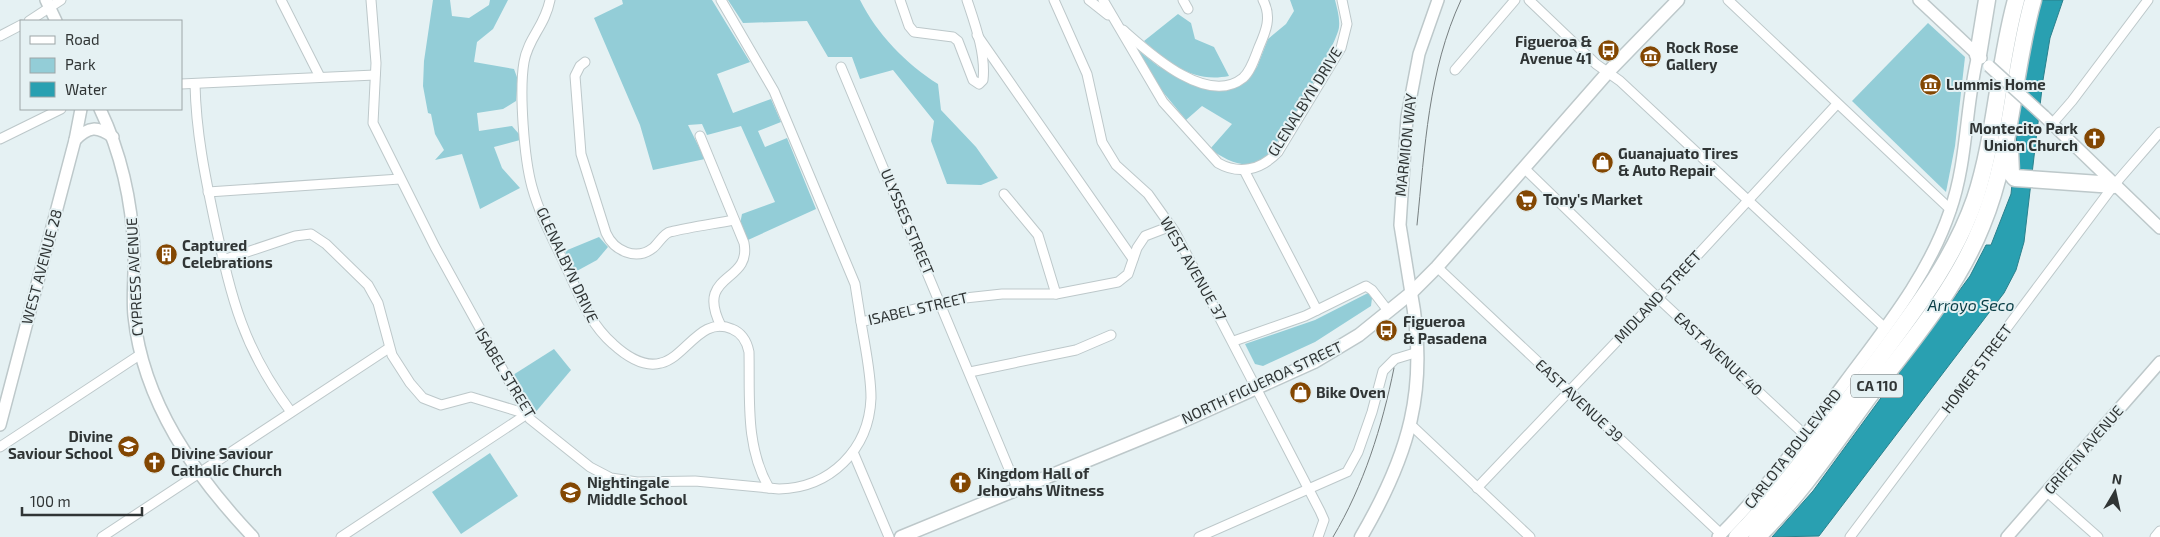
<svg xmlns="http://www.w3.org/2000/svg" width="2160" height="537" font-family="'Exo 2',sans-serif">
<rect width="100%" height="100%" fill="#e5f1f3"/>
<g fill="#93cdd7">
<path d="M 433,0 L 450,0 L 452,16 L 469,18 L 489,5 L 490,0 L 508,0 L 493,29 L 477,42 L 474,62 L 514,69 L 518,80 L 516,101 L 503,109 L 477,113 L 479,131 L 512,126 L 519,134 L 520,140 L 494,147 L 502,168 L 520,188 L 480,209 L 462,154 L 435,160 L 444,150 L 435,134 L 431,114 L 428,113 L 423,86 L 424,61 Z"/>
<path d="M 622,0 L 712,0 L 750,62 L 717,74 L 733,113 L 771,99 L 781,122 L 758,131 L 765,147 L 787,138 L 816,209 L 748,240 L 740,224 L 742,214 L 775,202 L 741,126 L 707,135 L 702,124 L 688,125 L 705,159 L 653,170 L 640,125 L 594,18 L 623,4 Z"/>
<path d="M 728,0 L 860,0 C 877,34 906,64 938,84 L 941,110 L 976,147 L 998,178 L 981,185 L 947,184 L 931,141 L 934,121 L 893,70 L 860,79 L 852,57 L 828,57 L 807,21 L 743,23 Z"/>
<path d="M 1290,0 L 1335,0 C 1337,8 1340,18 1339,27 C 1338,43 1276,151 1263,160 C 1244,171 1225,159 1210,149 L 1232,124 L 1202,106 L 1186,120 L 1158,86 L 1135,48 L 1158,66 L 1193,84 L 1246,80 L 1257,67 L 1268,39 L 1286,24 L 1294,11 Z"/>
<path d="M 1178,14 L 1191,23 L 1195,39 L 1214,47 L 1229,76 C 1193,83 1170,64 1144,41 Z"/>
<path d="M 1928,23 L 1965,57 L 1955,146 L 1946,192 L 1852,101 Z"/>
<path d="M 599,237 L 608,247 L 597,260 L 575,272 L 565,251 Z"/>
<path d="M 1368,293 L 1372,298 L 1371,306 L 1315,342 L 1263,366 L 1255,364 L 1245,344 L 1315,320 Z"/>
<path d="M 554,349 L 571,370 L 534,414 L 513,375 Z"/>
<path d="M 490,453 L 518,496 L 461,534 L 432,492 Z"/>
</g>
<path fill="#29a0b1" stroke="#2b808c" d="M 2039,0 L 2063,0 L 2050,38 L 2043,80 L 2024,242 L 2016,270 L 2004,293 L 1819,536 L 1772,537 L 1813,491 L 1970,276 L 1986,245 L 1991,245 L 2011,194 L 2023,74 Z"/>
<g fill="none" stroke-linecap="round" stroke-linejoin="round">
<defs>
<g id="minor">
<path d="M 281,0 L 320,77"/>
<path d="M 371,0 L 376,63 L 373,123 L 435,247 L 530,419 L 590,467 L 611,478 L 637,482 L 695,481 L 779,489 C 830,488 869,450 871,398 C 871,373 865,347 861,322 L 956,299 L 1002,294 L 1056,294 L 1118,282 L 1128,274 L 1137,248 L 1145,236 L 1171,226"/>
<path d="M 550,0 C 545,26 528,38 524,62 C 519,91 524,158 532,187 C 540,216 555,243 568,271 C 580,297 590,324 613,344 C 625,355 644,368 661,363 C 686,357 701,315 732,329 C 742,333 747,342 749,352 C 750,399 745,446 769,488"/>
<path d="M 721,0 L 774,91 L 855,284 L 861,322"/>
<path d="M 900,0 L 909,26 L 914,32 L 953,37 L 958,41 L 973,80 L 979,84 L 983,80 C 986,54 975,24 967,0"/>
<path d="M 1054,0 L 1087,74 L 1102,142 L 1116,165 L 1148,194 L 1175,232 L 1320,511 L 1324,520 L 1318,537"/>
<path d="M 1089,0 L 1108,15"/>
<path d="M 1103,0 L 1163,102 L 1218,163 C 1239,175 1261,170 1278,152 L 1341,48 L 1347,24 L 1342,0"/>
<path d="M 1183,0 L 1188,9"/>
<path d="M 1529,0 L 1596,64 L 1620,81 L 1885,328"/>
<path d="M 1728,0 L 1951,210"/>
<path d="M 29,21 L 61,0"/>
<path d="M 1123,30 C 1148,52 1207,107 1243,78 C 1251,71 1255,57 1259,47 C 1266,31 1272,17 1263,0"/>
<path d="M 977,35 L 1133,259"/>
<path d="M 0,36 L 21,25"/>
<path d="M 585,62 L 580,66 L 575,76 L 581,154 L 606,233 C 614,251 636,261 653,248 C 658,244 664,233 670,232 C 690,227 713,224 734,220"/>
<path d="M 841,67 L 1017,488"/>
<path d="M 1455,70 L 1515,0"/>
<path d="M 181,84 L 375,75"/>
<path d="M 195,84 C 196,132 205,176 215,223 C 232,300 243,348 291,412"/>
<path d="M 2052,124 L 2072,101 L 2148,0"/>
<path d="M 700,136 L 744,243 C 752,284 694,272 721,326"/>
<path d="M 0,139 L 61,109"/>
<path d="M 1525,169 L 1658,298 L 1805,435"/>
<path d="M 1244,170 L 1317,310"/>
<path d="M 208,192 L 400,179"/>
<path d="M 1004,194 L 1038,235 L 1056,294"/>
<path d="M 223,260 L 295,236 L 311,234 L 326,244 L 368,285 L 378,303 L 392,355 L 410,383 L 423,398 L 441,405 L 471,397 L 527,414"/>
<path d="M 1437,267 L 1721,534"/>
<path d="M 1234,341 L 1305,316 L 1366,286 L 1372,290 L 1389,312"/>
<path d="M 970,372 L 1076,350 L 1111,335"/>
<path d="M 1410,424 L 1530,537"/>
<path d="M 0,447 L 141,354"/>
<path d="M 853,452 L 889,537"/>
<path d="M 1477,488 L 1658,298 L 1837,104"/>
<path d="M 2047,492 L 2098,537"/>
<path d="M 102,537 L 389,348"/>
<path d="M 341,537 L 527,414"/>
<path d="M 1199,537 L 1347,472 L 1358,452 L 1372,412 L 1383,371 L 1395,359 L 1418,352"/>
<path d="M 1850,537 L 2114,185 L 2160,132"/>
<path d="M 2155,537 L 2160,531"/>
</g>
<g id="tertiary">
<path d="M 46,0 L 56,21"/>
<path d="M 1919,0 L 1981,58"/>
<path d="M 100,109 C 122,155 132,201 134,252 C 135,273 132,295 134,316 C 143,402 195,476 253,537"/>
<path d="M 2044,116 L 2160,228"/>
<path d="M 75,140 C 89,126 97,126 113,137"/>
<path d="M 1411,293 L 1400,225 L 1407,117 L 1419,54 L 1438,0"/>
<path d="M 0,425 L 75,140 L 81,109"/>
<path d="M 1718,537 C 1766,489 1805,436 1845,382 C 1885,328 1928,276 1950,211 C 1968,160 1965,107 1978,55"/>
<path d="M 2007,537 L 2160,362"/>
</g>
<g id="secondary">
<path d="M 901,537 L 1179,423 L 1314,362 L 1359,335 L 1411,293 L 1437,267 L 1609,71 L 1678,0"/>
<path d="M 1361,537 C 1409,455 1429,388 1411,293"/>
</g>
<g id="motorway">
<path d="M 1978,55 L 1987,0"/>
<path d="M 2010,151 L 2011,173 L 2015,178 L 2114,185"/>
<path d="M 1737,537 C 1787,486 1827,429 1869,372 C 1909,317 1952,265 1975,199 C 1996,135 1998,65 2016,0"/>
<path d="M 1757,537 C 1800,495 1834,444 1870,395 C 1911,342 1957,288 1982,225 C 2012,153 2012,74 2033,0"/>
</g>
</defs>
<use href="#minor" stroke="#bdc8ca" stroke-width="11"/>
<use href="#tertiary" stroke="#bdc8ca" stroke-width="14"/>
<use href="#secondary" stroke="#bdc8ca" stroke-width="15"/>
<use href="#motorway" stroke="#bdc8ca" stroke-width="19"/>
<use href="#minor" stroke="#fff" stroke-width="9"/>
<use href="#tertiary" stroke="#fff" stroke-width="11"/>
<use href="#secondary" stroke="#fff" stroke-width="12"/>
<use href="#motorway" stroke="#fff" stroke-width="16"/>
<g stroke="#777f80" stroke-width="1">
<path d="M 1417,225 C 1425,148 1428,71 1461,0"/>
<path d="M 1333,537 C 1364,485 1382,427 1394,368"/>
</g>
<defs>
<path id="tertiary-bridge" d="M 1989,66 L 2044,116"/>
</defs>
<use href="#tertiary-bridge" stroke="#bdc8ca" stroke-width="14" stroke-linecap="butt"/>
<use href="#tertiary-bridge" stroke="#fff" stroke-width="11"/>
</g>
<defs>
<symbol id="bus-disc" viewBox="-11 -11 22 22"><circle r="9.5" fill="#834702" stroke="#e5f1f3"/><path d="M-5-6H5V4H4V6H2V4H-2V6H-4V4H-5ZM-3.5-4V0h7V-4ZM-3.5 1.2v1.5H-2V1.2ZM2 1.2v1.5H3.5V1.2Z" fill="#fff"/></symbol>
<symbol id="museum-disc" viewBox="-11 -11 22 22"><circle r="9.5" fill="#834702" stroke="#e5f1f3"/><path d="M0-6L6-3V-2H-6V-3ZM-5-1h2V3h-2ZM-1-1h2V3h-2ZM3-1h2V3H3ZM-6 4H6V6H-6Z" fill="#fff"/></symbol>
<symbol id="church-disc" viewBox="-11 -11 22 22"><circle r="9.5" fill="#834702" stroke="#e5f1f3"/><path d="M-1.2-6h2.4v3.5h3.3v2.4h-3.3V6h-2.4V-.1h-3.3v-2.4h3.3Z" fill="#fff"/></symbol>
<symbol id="shop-disc" viewBox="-11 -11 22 22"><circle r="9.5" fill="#834702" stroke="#e5f1f3"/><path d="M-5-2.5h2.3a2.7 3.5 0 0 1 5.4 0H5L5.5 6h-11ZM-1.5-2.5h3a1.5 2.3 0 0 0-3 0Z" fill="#fff"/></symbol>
<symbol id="supermarket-disc" viewBox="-11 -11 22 22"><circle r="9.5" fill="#834702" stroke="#e5f1f3"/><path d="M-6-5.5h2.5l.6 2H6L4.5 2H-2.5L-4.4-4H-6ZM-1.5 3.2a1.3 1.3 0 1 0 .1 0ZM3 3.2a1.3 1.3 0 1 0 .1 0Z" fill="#fff"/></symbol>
<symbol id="building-disc" viewBox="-11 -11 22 22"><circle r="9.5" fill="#834702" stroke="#e5f1f3"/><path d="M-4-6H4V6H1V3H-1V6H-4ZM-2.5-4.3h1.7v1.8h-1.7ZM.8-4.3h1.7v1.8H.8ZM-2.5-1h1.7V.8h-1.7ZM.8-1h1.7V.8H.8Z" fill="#fff"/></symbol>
<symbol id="school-disc" viewBox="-11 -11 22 22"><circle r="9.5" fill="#834702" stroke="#e5f1f3"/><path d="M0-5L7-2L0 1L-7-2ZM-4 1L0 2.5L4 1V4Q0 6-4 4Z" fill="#fff"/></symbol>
</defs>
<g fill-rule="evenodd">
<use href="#bus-disc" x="1596" y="38" width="25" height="25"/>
<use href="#museum-disc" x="1638" y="44" width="25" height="25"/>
<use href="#museum-disc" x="1918" y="72" width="25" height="25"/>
<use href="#church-disc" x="2082" y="126" width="25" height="25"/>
<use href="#shop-disc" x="1590" y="150" width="25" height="25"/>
<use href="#supermarket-disc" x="1514" y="188" width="25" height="25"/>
<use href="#building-disc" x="154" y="242" width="25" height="25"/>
<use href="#bus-disc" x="1374" y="318" width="25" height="25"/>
<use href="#shop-disc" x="1288" y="380" width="25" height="25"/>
<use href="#school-disc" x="116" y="434" width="25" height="25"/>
<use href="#church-disc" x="142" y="450" width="25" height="25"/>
<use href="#church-disc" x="948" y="470" width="25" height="25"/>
<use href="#school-disc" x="558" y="480" width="25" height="25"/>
</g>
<g text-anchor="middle" stroke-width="4" stroke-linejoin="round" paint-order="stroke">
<rect fill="#e5f1f3" stroke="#666d6e" stroke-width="1" x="1851" y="374.5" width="52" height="23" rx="4"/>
<g font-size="14" font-weight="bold" fill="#303535">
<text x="1877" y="391">CA 110</text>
</g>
<g font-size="15" font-weight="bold" fill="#303535" stroke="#e5f1f3" text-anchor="start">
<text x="1592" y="47" text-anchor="end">Figueroa &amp;<tspan x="1592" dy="17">Avenue 41</tspan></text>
<text x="1666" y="53">Rock Rose<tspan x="1666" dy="17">Gallery</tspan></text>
<text x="1946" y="90">Lummis Home</text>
<text x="2078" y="134" text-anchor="end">Montecito Park<tspan x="2078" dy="17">Union Church</tspan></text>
<text x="1618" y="159">Guanajuato Tires<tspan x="1618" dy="17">&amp; Auto Repair</tspan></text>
<text x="1543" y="205">Tony's Market</text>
<text x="182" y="251">Captured<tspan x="182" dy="17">Celebrations</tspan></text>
<text x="1403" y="327">Figueroa<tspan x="1403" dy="17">&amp; Pasadena</tspan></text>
<text x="1316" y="398">Bike Oven</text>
<text x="113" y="442" text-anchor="end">Divine<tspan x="113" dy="17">Saviour School</tspan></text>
<text x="171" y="459">Divine Saviour<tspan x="171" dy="17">Catholic Church</tspan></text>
<text x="977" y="479">Kingdom Hall of<tspan x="977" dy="17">Jehovahs Witness</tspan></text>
<text x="587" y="488">Nightingale<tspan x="587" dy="17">Middle School</tspan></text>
</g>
<g font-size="15" fill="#303535" stroke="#e5f1f3">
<text transform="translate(1305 102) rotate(-58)" y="5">GLENALBYN DRIVE</text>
<text transform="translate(1406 145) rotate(-84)" y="5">MARMION WAY</text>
<text transform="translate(907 222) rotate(67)" y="5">ULYSSES STREET</text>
<text transform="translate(567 265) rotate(65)" y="5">GLENALBYN DRIVE</text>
<text transform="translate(42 267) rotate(-75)" y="5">WEST AVENUE 28</text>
<text transform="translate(1193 269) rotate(60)" y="5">WEST AVENUE 37</text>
<text transform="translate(135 277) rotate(-93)" y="5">CYPRESS AVENUE</text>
<text transform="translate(1658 297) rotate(-47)" y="5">MIDLAND STREET</text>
<text transform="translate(918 309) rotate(-13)" y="5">ISABEL STREET</text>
<text transform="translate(1718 354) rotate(43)" y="5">EAST AVENUE 40</text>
<text transform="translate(1977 369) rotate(-53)" y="5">HOMER STREET</text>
<text transform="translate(505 373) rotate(59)" y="5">ISABEL STREET</text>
<text transform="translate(1262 383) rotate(-25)" y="5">NORTH FIGUEROA STREET</text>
<text transform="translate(1579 401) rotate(43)" y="5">EAST AVENUE 39</text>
<text transform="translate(1793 449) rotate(-52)" y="5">CARLOTA BOULEVARD</text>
<text transform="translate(2084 450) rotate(-49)" y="5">GRIFFIN AVENUE</text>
</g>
<g font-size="16" font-style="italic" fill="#093d45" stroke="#e5f1f3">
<text x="1971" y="311">Arroyo Seco</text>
</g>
</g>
<rect x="20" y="20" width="162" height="90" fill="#e5f1f3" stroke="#9da6a7"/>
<rect x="30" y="36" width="25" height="8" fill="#ffffff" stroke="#9da6a7"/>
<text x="65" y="45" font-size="15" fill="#303535">Road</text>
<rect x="30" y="58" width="25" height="15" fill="#93cdd7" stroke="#9da6a7"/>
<text x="65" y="70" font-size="15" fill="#303535">Park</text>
<rect x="30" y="82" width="25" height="15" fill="#29a0b1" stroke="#9da6a7"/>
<text x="65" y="95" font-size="15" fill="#303535">Water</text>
<g transform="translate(2115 492) rotate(9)" stroke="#e5f1f3" stroke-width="4" paint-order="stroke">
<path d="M0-4L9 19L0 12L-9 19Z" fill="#303535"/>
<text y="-8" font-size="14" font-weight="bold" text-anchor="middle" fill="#303535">N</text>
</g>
<path d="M22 507v8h120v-8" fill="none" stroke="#303535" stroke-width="2.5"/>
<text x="30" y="507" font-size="15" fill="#303535" stroke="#e5f1f3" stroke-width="4" paint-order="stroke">100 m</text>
</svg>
